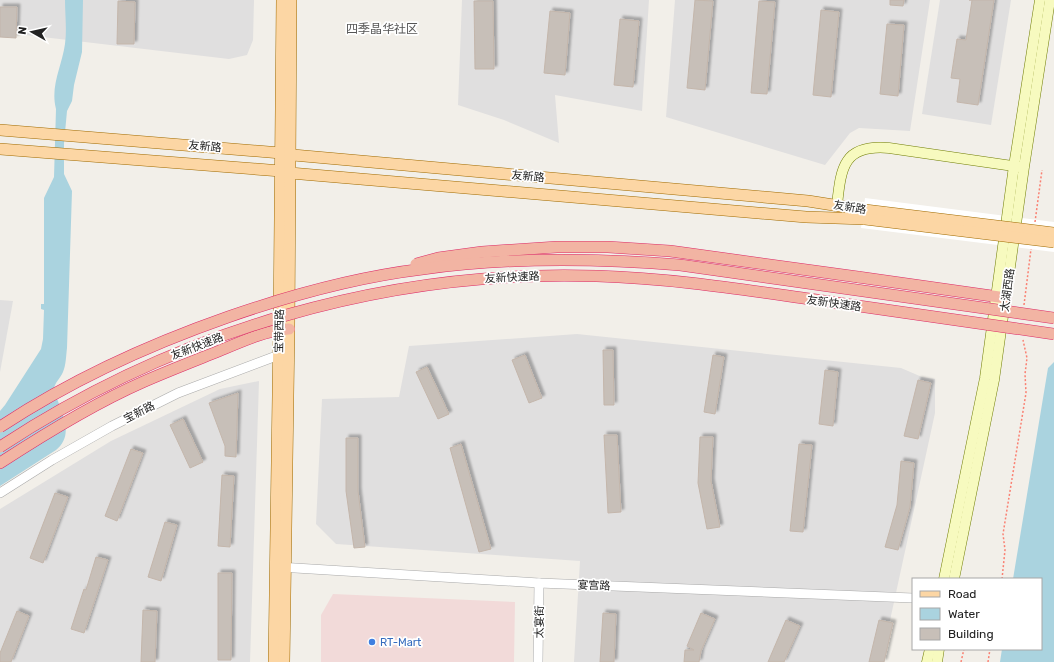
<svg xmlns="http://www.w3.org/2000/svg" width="1054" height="662" font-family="Rubik,'Noto Sans SC',sans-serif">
<defs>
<filter id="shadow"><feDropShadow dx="3" dy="-3" stdDeviation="1" flood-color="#0004"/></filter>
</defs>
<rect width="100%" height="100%" fill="#f2efe9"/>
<g fill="#e0dfdf">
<path d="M 0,0 L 254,0 L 253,40 L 247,55 L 229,59 L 0,32 Z"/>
<path d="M 462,0 L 649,0 L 642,111 L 555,95 L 559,143 L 504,120 L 458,105 Z"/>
<path d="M 675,0 L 930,0 L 910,131 L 859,128 L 850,133 L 825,165 L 666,117 Z"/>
<path d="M 940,0 L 1011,0 L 991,125 L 922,114 Z"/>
<path d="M 0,300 L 13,301 L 0,372 Z"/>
<path d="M 577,334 L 901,368 L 922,377 L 935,379 L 935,413 L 881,662 L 574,662 L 580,561 L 336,544 L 316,524 L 322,399 L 399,397 L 409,346 Z"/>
<path d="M 259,381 L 250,662 L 0,662 L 0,509 L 111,441 L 220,389 Z"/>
</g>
<path fill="#f2dad9" d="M 333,594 L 515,602 L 514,662 L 321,662 L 321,615 Z"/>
<g fill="#aad3df">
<path d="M 65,0 L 83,0 L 82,52 L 74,85 L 72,101 L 67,111 L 64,143 L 64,174 L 72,191 L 67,348 C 66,356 66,365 63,372 C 60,379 54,383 54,390 C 60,410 76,434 56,450 L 0,486 L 0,411 L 5,405 L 41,349 L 43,339 L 44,310 L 41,309 L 41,304 L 44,304 L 44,198 L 54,177 L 56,109 C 50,86 62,66 65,44 C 67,30 65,14 65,0 Z"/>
<path d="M 1054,362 L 1054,662 L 1000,662 L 1002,649 L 1041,649 L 1041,579 L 1013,579 L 1048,368 Z"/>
</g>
<path fill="#fff" d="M 865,198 L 1054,222 L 1054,252 L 861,228 Z"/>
<g fill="#c7bfb8" stroke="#c4b6ab" filter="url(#shadow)">
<path d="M 695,0 L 713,1 L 705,90 L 687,88 Z"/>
<path d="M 890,0 L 904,0 L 903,6 L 890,5 Z"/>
<path d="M 969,0 L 994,0 L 978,105 L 957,102 L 960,79 L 951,78 L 957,39 L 966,40 L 972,0 Z"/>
<path d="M 118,1 L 135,2 L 134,44 L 117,44 Z"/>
<path d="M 474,1 L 493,1 L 494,69 L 475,69 Z"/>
<path d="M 759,1 L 775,2 L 767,94 L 751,93 Z"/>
<path d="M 0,7 L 17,7 L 16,38 L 0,37 Z"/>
<path d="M 821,10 L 839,12 L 831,97 L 813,95 Z"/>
<path d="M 550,11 L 570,13 L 565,75 L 544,73 Z"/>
<path d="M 620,19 L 639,21 L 633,87 L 614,85 Z"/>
<path d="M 887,24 L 904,25 L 898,96 L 880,94 Z"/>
<path d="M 603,350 L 613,350 L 614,405 L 604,405 Z"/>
<path d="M 525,355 L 542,398 L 529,403 L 512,360 Z"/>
<path d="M 713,355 L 724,357 L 715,414 L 704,412 Z"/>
<path d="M 427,367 L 449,414 L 438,419 L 416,372 Z"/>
<path d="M 825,370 L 838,372 L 833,426 L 819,424 Z"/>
<path d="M 918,380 L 931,383 L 918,439 L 904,436 Z"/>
<path d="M 238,393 L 236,457 L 225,456 L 225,446 L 209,403 Z"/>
<path d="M 183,419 L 203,462 L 190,468 L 170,425 Z"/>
<path d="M 604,435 L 617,435 L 621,512 L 608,513 Z"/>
<path d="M 700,437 L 713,437 L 711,481 L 720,527 L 707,529 L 698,483 Z"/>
<path d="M 346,438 L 358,438 L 358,491 L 365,547 L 354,548 L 346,491 Z"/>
<path d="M 461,444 L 491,549 L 479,552 L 450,448 Z"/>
<path d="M 799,444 L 812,445 L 803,532 L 790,531 Z"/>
<path d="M 131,449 L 143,453 L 117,521 L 105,516 Z"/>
<path d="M 901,461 L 914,463 L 910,507 L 898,550 L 885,547 L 897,505 Z"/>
<path d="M 222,475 L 234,476 L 230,547 L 218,546 Z"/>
<path d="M 55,493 L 68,497 L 43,563 L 30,558 Z"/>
<path d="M 165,522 L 177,525 L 161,581 L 148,577 Z"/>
<path d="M 96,557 L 108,560 L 84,633 L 71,629 L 84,589 L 86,590 Z"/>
<path d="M 218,573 L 232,573 L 231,660 L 218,660 Z"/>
<path d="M 143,610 L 157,611 L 155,662 L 141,662 Z"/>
<path d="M 17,611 L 29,616 L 11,662 L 0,662 L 0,653 Z"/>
<path d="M 603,613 L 616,614 L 614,662 L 600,662 Z"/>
<path d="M 701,613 L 715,619 L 701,651 L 699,662 L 684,662 L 685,650 L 694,650 L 687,646 Z"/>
<path d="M 786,620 L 800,626 L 784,662 L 768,662 Z"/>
<path d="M 879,620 L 893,623 L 884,662 L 869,662 Z"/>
</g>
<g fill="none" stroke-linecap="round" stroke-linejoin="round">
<defs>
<g id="tertiary">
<path d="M 0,493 L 52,460 L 112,426 L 178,393 L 279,355 L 285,355"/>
<path d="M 279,567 L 539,583 L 913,598"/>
<path d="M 538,662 L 539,583"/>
</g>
<g id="secondary">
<path d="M 837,205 C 841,168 843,144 889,148 L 1020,167"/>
<path d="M 944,579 L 985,378 L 1014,166 L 1040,0"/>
<path d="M 954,579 L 994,380 L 1024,167 L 1050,0"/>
<path d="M 927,662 L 930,649"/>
<path d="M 937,662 L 939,649"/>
</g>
<g id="primary">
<path d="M 0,130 L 281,153 L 293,155 L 808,201 L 865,210"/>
<path d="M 0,149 L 281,171 L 290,173 L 806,217 L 865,219"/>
<path d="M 274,662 L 279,329 L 282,0"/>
<path d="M 284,662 L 289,329 L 291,0"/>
</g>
<g id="trunk">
<path d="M 858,277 L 1006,298"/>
<path d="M 0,463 C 46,433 93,404 143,382 C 168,371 194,361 219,351 C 238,343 269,329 289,329"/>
</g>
</defs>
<use href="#tertiary" stroke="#a9a9a9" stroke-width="10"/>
<use href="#secondary" stroke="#707d05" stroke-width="11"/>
<use href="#primary" stroke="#a06b00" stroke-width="12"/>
<use href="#trunk" stroke="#dc2a67" stroke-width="12"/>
<g stroke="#fa8072" stroke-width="1.5" stroke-dasharray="2 2" stroke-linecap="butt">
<path d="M 1035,222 L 1042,170"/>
<path d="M 1024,305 L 1031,249"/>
<path d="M 1002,579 L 1005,550 L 1003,534 L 1026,393 L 1025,374 L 1027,358 L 1023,340"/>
<path d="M 961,662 L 964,649"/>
<path d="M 988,662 L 990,649"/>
</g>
<use href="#tertiary" stroke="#fff" stroke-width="9"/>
<use href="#secondary" stroke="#f7fabf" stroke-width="10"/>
<use href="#primary" stroke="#fcd6a4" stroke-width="11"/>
<use href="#trunk" stroke="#f2b4a3" stroke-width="11"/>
<defs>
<g id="primary-bridge">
<path d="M 865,210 L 1054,233"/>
<path d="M 865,219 L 1054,242"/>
</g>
<g id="trunk-bridge">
<path d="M 416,264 L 438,258 L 482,252 L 557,247 L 608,247 L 670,251 L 858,277"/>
<path d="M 0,427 C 71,380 148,345 228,317 C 291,295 356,277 423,269 C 508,257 594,258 680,265 L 1054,318"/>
<path d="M 0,447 C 176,331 386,269 597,276 C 668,278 739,289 810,299 C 891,311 972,323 1054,334"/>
</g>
</defs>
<use href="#primary-bridge" stroke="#a06b00" stroke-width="12" stroke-linecap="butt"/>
<use href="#trunk-bridge" stroke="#dc2a67" stroke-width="12" stroke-linecap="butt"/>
<use href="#primary-bridge" stroke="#fcd6a4" stroke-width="11"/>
<use href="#trunk-bridge" stroke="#f2b4a3" stroke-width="11"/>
</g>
<circle fill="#3f7fe0" stroke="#fff" stroke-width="1.5" cx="372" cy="642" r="4"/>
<g text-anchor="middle" stroke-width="3.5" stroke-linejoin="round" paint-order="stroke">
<g font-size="11" fill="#222" stroke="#fff">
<text transform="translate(205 146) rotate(5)" y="4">友新路</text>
<text transform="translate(528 176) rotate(5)" y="4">友新路</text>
<text transform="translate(850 207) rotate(9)" y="4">友新路</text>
<text transform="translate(512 277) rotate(-3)" y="4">友新快速路</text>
<text transform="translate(1007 290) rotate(-82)" y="4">太湖西路</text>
<text transform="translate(834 303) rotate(8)" y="4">友新快速路</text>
<text transform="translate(279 331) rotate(-89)" y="4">宝带西路</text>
<text transform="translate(197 346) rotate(-21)" y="4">友新快速路</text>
<text transform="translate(139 412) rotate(-27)" y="4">宝新路</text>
<text transform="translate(594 585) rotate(2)" y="4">宴宫路</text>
<text transform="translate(539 622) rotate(-89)" y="4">太宴街</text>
</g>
<g font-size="11" fill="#366cbe" stroke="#fff" text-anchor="start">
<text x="380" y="646">RT-Mart</text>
</g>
<g font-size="12" fill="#555" stroke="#fff">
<text x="382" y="33">四季晶华社区</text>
</g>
</g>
<rect x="912" y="578" width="130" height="72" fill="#ffffff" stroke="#a7a7a7"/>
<rect x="920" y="591" width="20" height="6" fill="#fcd6a4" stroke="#a7a7a7"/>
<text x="948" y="598" font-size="12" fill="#222222">Road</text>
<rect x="920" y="608" width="20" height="12" fill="#aad3df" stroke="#a7a7a7"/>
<text x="948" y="618" font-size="12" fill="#222222">Water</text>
<rect x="920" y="628" width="20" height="12" fill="#c7bfb8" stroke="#a7a7a7"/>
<text x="948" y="638" font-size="12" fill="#222222">Building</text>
<g transform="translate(32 32) rotate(278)" stroke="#ffffff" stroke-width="3" paint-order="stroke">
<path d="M0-3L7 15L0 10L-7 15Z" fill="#222222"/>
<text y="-6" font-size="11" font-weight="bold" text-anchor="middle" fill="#222222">N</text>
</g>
</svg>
